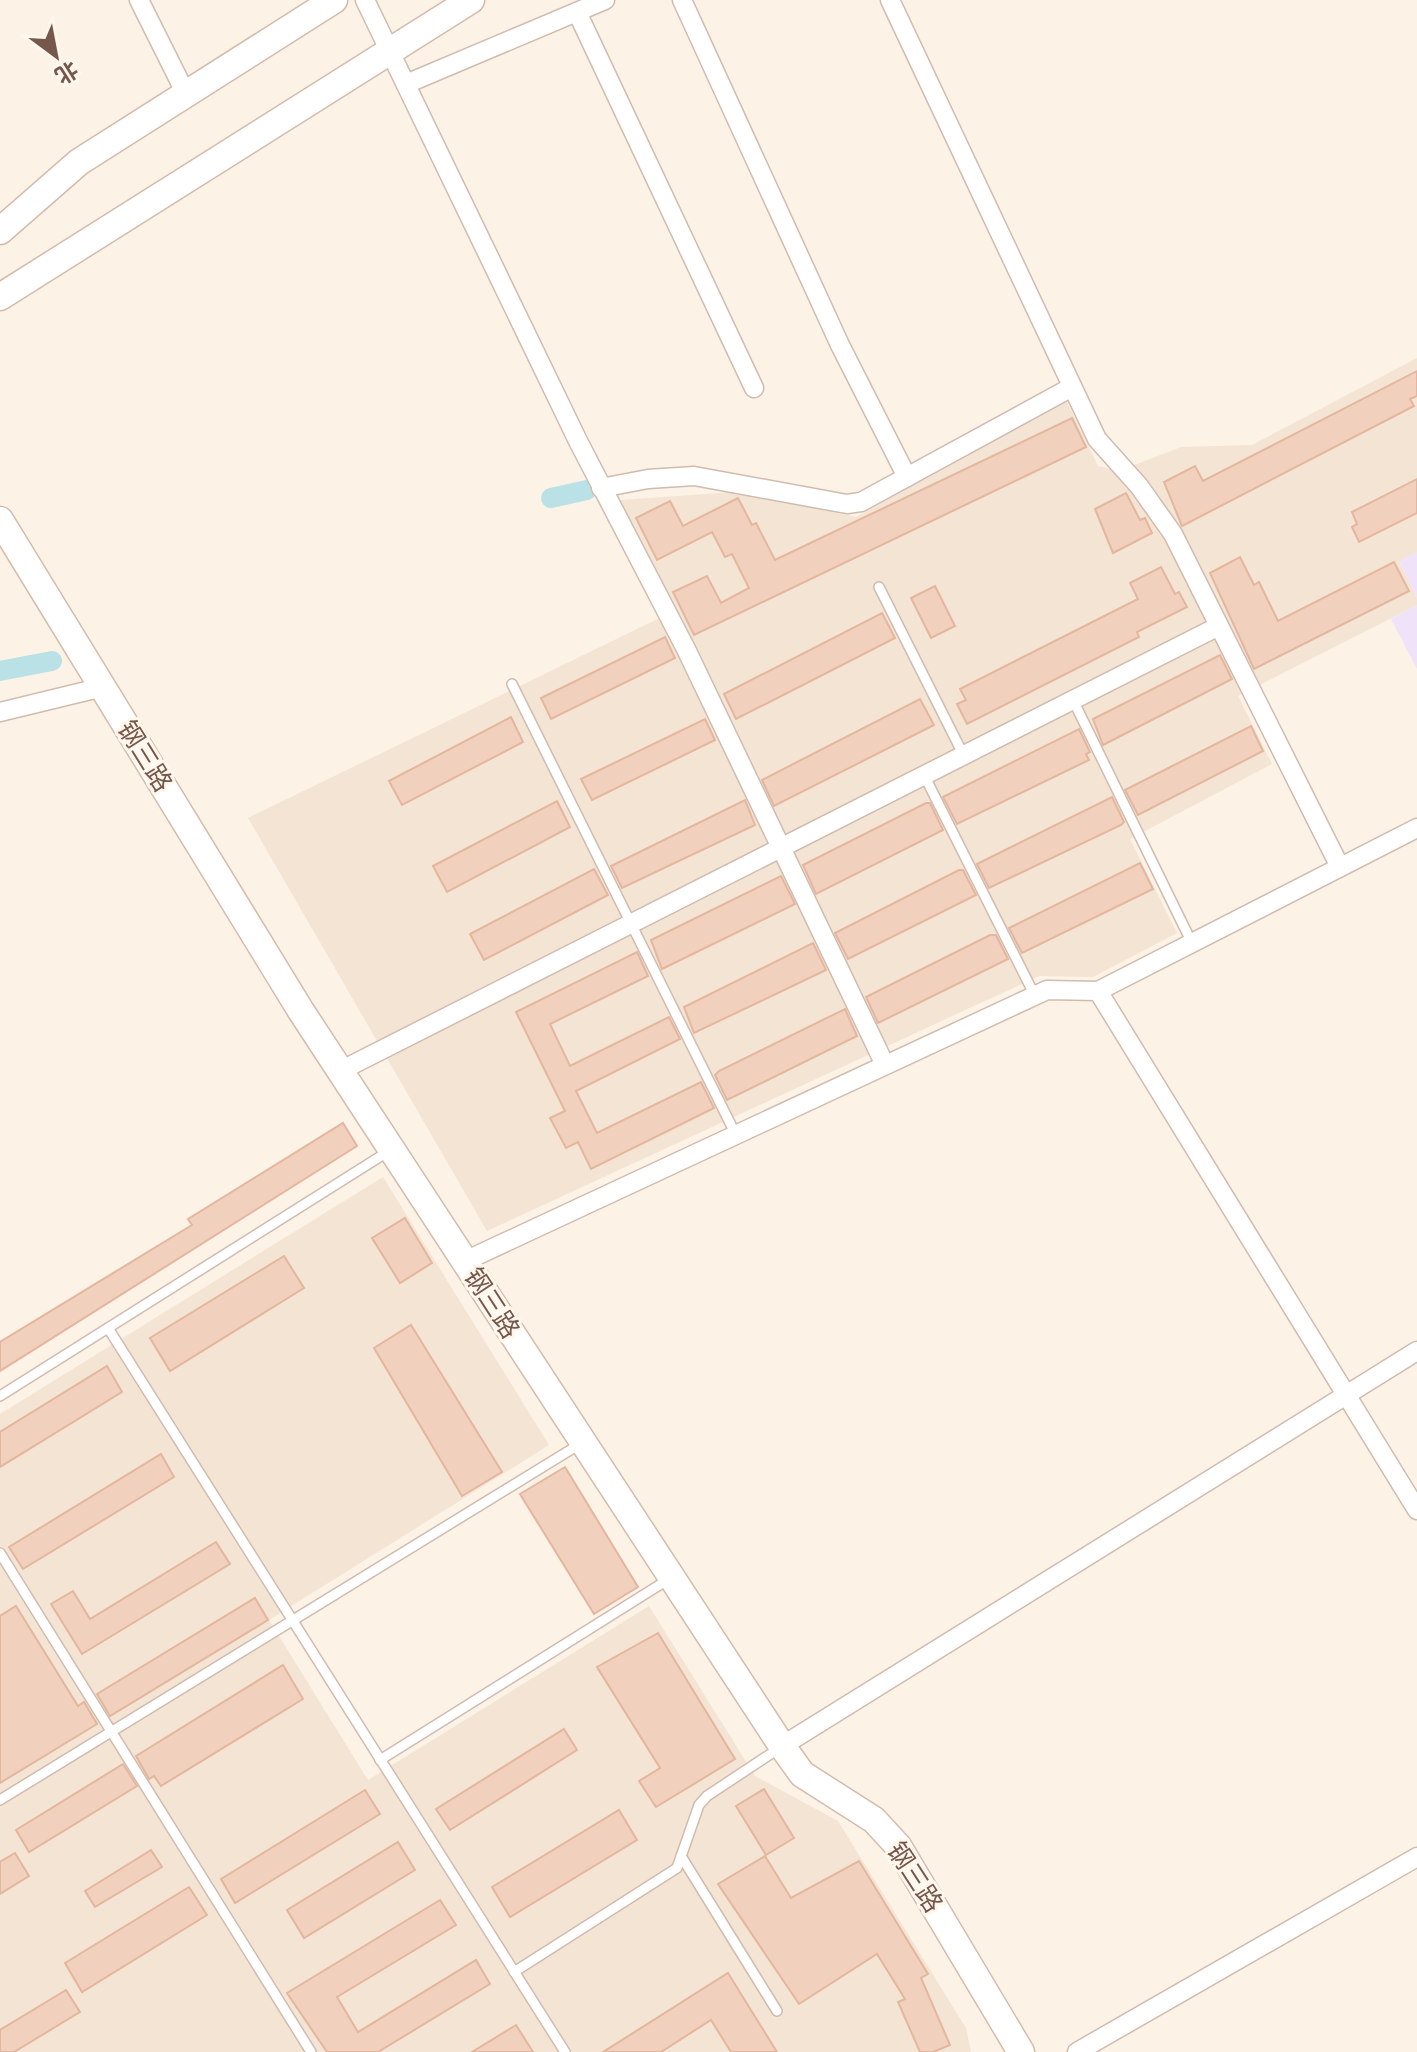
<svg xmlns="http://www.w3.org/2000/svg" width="1417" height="2052" font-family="'Exo 2','Noto Sans SC',sans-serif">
<rect width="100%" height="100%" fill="#fcf2e6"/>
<g fill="#f4e4d4">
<path d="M 1417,358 L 1417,552 L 1399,562 L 1417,598 L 1417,605 L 1238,696 L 1272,764 L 1130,839 L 1177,933 L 1093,977 L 1039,976 L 487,1231 L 248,818 L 674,611 L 620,500 L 734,492 L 856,517 L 1066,400 L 1098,466 L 1119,471 L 1181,447 L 1252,445 Z"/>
<path d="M 383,1177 L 549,1445 L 269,1620 L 368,1780 L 649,1606 L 755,1776 L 838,1821 L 966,2028 L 971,2052 L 0,2052 L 0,1414 Z"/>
</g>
<g fill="#efe2f9">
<path d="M 1417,552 L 1417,598 L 1399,561 Z"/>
<path d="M 1417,605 L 1417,669 L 1391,619 Z"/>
</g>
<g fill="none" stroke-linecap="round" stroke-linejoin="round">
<g stroke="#bae1e6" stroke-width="20">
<path d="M 551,498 L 587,490"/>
<path d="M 0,671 L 52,661"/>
</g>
</g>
<g fill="#f1d0bd" stroke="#e4b69e" stroke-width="2">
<path d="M 1417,371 L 1417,396 L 1410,399 L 1414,406 L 1182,526 L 1164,482 L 1195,466 L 1203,481 Z"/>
<path d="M 1072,418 L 1086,447 L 694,635 L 673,592 L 707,576 L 721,603 L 749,588 L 732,554 L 725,557 L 712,532 L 657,560 L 636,518 L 670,501 L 683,526 L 738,498 L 752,525 L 756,523 L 775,560 Z"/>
<path d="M 1417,479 L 1417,513 L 1359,542 L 1352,527 L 1357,524 L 1352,512 Z"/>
<path d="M 1126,493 L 1140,520 L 1145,518 L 1152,533 L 1113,553 L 1095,509 Z"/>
<path d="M 1240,557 L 1254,585 L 1259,582 L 1278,621 L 1394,562 L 1409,591 L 1254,669 L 1210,573 Z"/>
<path d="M 1161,567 L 1175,594 L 1179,592 L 1187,607 L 1137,632 L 1139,637 L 967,724 L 957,704 L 966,700 L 960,689 L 1138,599 L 1130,583 Z"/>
<path d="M 935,586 L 955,626 L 931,638 L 911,598 Z"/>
<path d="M 882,613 L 895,638 L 736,719 L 724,694 Z"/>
<path d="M 665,637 L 675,658 L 551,719 L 541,698 Z"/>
<path d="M 1220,655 L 1232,679 L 1103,745 L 1093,719 Z"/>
<path d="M 920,699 L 934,725 L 774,806 L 762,780 Z"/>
<path d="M 511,717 L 523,742 L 402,805 L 389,781 Z"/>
<path d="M 705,719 L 715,740 L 592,800 L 581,779 Z"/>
<path d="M 1251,726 L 1263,751 L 1138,815 L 1125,790 Z"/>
<path d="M 1079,729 L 1090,752 L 1086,754 L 1089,760 L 957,824 L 943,797 Z"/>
<path d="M 1112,797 L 1124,822 L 1121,825 L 989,888 L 977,864 Z"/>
<path d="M 745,800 L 755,825 L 622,888 L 611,866 Z"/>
<path d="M 557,801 L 570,827 L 447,892 L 433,866 Z"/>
<path d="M 926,803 L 930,803 L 943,830 L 816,894 L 803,865 Z"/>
<path d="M 1140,863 L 1153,889 L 1022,953 L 1009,928 Z"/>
<path d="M 594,869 L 608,895 L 484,960 L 470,934 Z"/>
<path d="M 959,870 L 963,870 L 976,895 L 848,959 L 835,933 Z"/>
<path d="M 781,876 L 795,904 L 662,969 L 651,940 Z"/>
<path d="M 990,935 L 996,935 L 1008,959 L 878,1023 L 866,997 Z"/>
<path d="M 813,943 L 826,970 L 694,1033 L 684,1007 Z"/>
<path d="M 637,952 L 648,976 L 550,1024 L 570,1066 L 669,1017 L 680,1039 L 576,1091 L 597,1133 L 701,1082 L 714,1108 L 591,1169 L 578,1142 L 566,1148 L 550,1118 L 565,1111 L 516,1012 Z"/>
<path d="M 845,1009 L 857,1036 L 727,1100 L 715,1075 L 719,1071 Z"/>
<path d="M 343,1123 L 357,1146 L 0,1371 L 0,1342 L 192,1225 L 188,1219 Z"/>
<path d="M 405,1218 L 432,1263 L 400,1283 L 372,1238 Z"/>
<path d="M 284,1256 L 304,1288 L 170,1371 L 150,1338 Z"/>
<path d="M 411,1325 L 502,1472 L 462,1496 L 374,1348 Z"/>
<path d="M 107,1366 L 122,1392 L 0,1467 L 0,1432 Z"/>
<path d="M 161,1454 L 174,1477 L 23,1569 L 9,1547 Z"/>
<path d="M 565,1467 L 638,1587 L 594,1614 L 520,1494 Z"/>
<path d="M 216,1542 L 230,1564 L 82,1654 L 51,1604 L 73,1591 L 90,1619 Z"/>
<path d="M 255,1598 L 268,1620 L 110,1716 L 97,1694 Z"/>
<path d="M 16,1606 L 78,1706 L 84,1702 L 97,1724 L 0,1783 L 0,1616 Z"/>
<path d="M 658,1633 L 735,1759 L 656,1807 L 639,1781 L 660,1768 L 597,1667 Z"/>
<path d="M 283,1665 L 303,1699 L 161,1786 L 154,1776 L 149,1779 L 136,1756 Z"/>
<path d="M 564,1729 L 577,1750 L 450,1830 L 436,1809 Z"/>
<path d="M 123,1764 L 137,1786 L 29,1852 L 16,1830 Z"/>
<path d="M 764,1789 L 794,1838 L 766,1855 L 736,1806 Z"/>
<path d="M 365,1790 L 380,1814 L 235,1903 L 221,1879 Z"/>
<path d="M 619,1810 L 637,1840 L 510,1917 L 492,1887 Z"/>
<path d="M 398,1842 L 415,1870 L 304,1938 L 287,1910 Z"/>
<path d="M 151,1850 L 162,1867 L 95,1907 L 85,1891 Z"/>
<path d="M 15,1853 L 29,1876 L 0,1894 L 0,1862 Z"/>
<path d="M 765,1856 L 791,1898 L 859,1861 L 928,1974 L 921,1978 L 950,2045 L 933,2052 L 920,2052 L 898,2002 L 905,1999 L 877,1954 L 799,2004 L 718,1884 Z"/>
<path d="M 189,1887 L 207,1915 L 82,1992 L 65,1963 Z"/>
<path d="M 440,1900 L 456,1925 L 337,1997 L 358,2032 L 476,1960 L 490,1984 L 378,2052 L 327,2052 L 287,1993 Z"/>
<path d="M 728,1973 L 777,2052 L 731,2052 L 711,2020 L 661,2052 L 603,2052 Z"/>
<path d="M 66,1990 L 80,2012 L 14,2052 L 0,2052 L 0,2030 Z"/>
<path d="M 516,2025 L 533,2052 L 472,2052 Z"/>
</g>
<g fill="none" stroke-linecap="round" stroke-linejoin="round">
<defs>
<g id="lane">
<path d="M 879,587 L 964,756"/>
<path d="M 512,684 L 736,1135"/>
<path d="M 1073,700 L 1192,943"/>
<path d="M 924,775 L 1035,996"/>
<path d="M 108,1328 L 565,2052"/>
<path d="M 0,1396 L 389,1151"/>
<path d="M 0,1553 L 311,2052"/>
<path d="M 380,1760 L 669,1579"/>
<path d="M 0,1800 L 580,1444"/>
<path d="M 681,1856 L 777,2011"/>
<path d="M 514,1972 L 677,1868 L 699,1805 L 707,1796 L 781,1747"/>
</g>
<g id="street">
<path d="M 139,0 L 186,94"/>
<path d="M 365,0 L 578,441 L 686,649 L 885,1065"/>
<path d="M 682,0 L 840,345 L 907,477"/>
<path d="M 890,0 L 1097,439 L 1139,486 L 1173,534 L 1340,867"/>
<path d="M 577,12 L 754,388"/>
<path d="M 406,84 L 605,0"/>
<path d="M 601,488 L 648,479 L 694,476 L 847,504 L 861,502 L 1072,387"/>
<path d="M 0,712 L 103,687"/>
<path d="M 1098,991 L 1417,1510"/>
<path d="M 340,1071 L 1219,626"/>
<path d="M 465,1261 L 1047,990 L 1098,991 L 1417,828"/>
<path d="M 782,1746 L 1417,1351"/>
<path d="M 1077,2052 L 1417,1857"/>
</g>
<g id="secondary">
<path d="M 0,231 L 79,162 L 334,0"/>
<path d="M 0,297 L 471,0"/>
<path d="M 0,520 L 301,1011 L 782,1746 L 802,1774 L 874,1820 L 898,1846 L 1021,2052"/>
</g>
</defs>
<use href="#lane" stroke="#d0bcaf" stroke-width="12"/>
<use href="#street" stroke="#d0bcaf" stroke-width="21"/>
<use href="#secondary" stroke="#d3bcac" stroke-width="29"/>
<use href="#lane" stroke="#fff" stroke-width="9"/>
<use href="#street" stroke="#fff" stroke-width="18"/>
<use href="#secondary" stroke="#fff" stroke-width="26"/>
</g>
<g text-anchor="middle" stroke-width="6" stroke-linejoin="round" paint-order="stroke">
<g font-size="26" fill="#75584b" stroke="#fff7ec">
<text transform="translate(145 756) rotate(58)" y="9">钢三路</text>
<text transform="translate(492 1303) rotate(57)" y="9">钢三路</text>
<text transform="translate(915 1877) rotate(57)" y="9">钢三路</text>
</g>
</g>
<g transform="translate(56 56) rotate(148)" stroke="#fff7ec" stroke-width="6" paint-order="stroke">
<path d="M0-6L14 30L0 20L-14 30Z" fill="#75584b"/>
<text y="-12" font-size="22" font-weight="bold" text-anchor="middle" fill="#75584b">北</text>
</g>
</svg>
